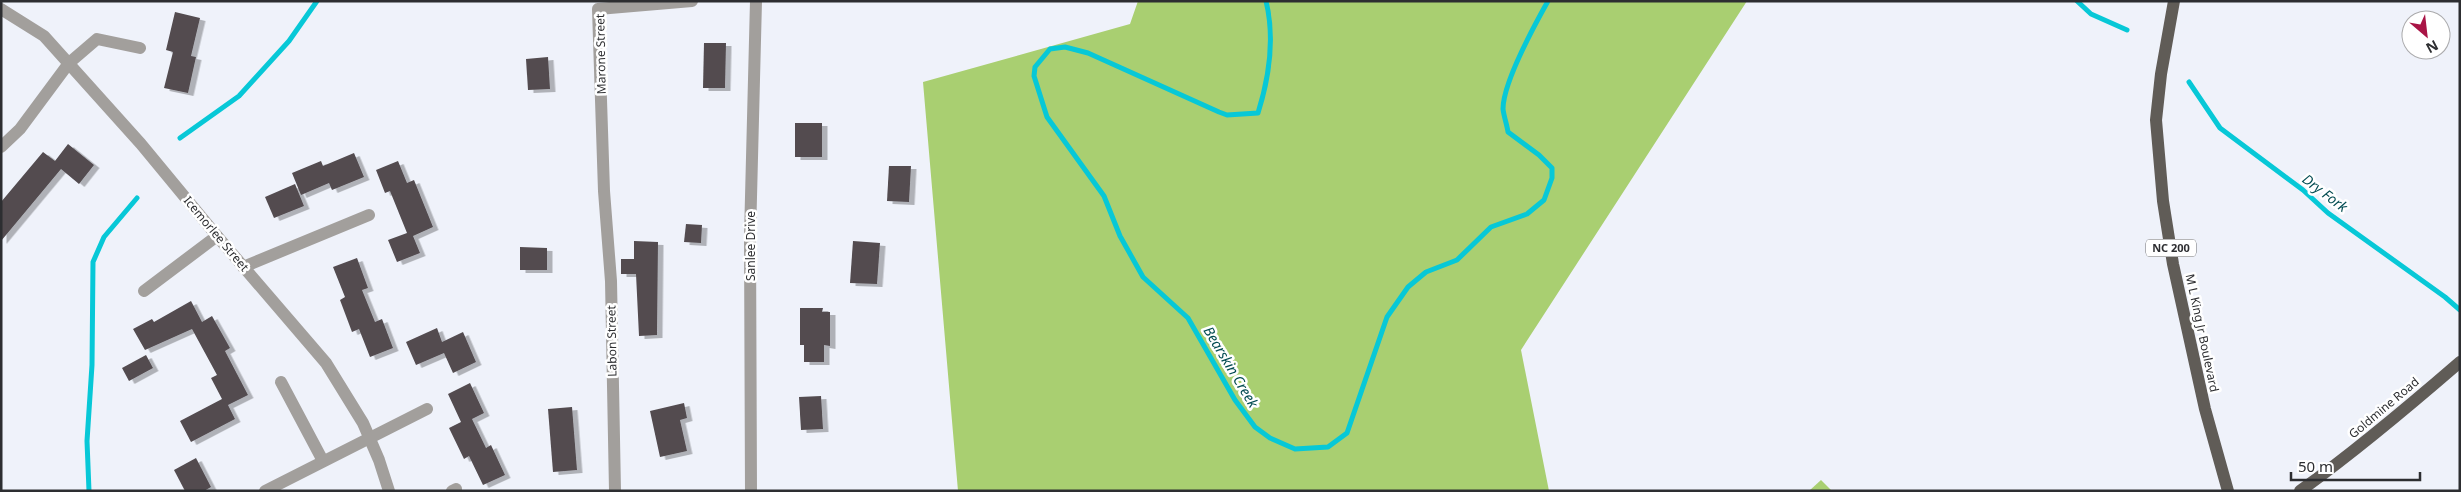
<svg xmlns="http://www.w3.org/2000/svg" width="2461" height="492" font-family="'Noto Sans',sans-serif">
<defs>
<filter id="shadow"><feDropShadow dx="5.5" dy="3" stdDeviation="0" flood-color="#0004"/></filter>
</defs>
<rect width="100%" height="100%" fill="#eff2fa"/>
<g fill="#a9cf71">
<path d="M 1138,1 L 1747,1 L 1521,350 L 1549,491 L 958,491 L 923,82 L 1130,24 Z"/>
<path d="M 1821,480 L 1832,491 L 1809,491 Z"/>
</g>
<g fill="none" stroke-linecap="round" stroke-linejoin="round">
<g stroke="#07c8d7" stroke-width="5">
<path d="M 1266,1 C 1275,38 1269,78 1258,113 L 1227,115 L 1219,112 L 1088,53 L 1065,47 L 1050,49 L 1035,67 L 1034,76 L 1047,117 L 1104,196 L 1120,236 L 1143,277 L 1188,318 L 1235,400 L 1255,427 L 1270,438 L 1295,449 L 1328,447 L 1347,433 L 1387,317 L 1408,287 L 1426,272 L 1457,260 L 1491,227 L 1527,214 L 1544,200 L 1552,178 L 1552,168 L 1539,155 L 1508,132 C 1507,125 1504,117 1503,109 C 1503,82 1534,26 1548,1"/>
<path d="M 2077,1 L 2091,14 L 2127,30"/>
<path d="M 2189,82 L 2220,128 L 2303,190 L 2328,213 L 2445,297 L 2460,310"/>
<path d="M 180,138 L 239,96 L 289,41 L 317,1"/>
<path d="M 89,491 L 87,441 L 92,365 L 93,262 L 104,237 L 137,198"/>
</g>
</g>
<g fill="#524b4f" filter="url(#shadow)">
<path d="M 175,12 L 200,18 L 191,56 L 196,57 L 188,93 L 164,88 L 173,52 L 166,50 Z"/>
<path d="M 704,43 L 726,43 L 725,88 L 703,88 Z"/>
<path d="M 548,57 L 550,89 L 528,90 L 526,59 Z"/>
<rect x="795" y="123" width="27" height="34"/>
<path d="M 68,144 L 94,165 L 79,184 L 61,169 L 1,241 L 1,202 L 43,152 L 55,161 Z"/>
<path d="M 354,153 L 364,177 L 332,190 L 329,183 L 301,195 L 292,173 L 321,161 L 323,166 Z"/>
<path d="M 398,161 L 407,183 L 414,180 L 433,227 L 413,236 L 420,253 L 397,262 L 388,240 L 407,233 L 390,191 L 385,193 L 376,170 Z"/>
<path d="M 889,166 L 911,166 L 909,202 L 887,201 Z"/>
<path d="M 295,184 L 304,206 L 274,218 L 265,197 Z"/>
<path d="M 686,224 L 702,225 L 701,243 L 684,242 Z"/>
<path d="M 634,241 L 658,242 L 657,335 L 639,336 L 636,274 L 621,274 L 621,259 L 634,259 Z"/>
<path d="M 853,241 L 880,243 L 877,284 L 850,283 Z"/>
<path d="M 520,247 L 547,248 L 547,270 L 520,270 Z"/>
<path d="M 357,258 L 368,288 L 362,290 L 375,322 L 382,319 L 393,348 L 370,357 L 359,329 L 352,332 L 340,300 L 345,297 L 333,267 Z"/>
<path d="M 191,301 L 202,322 L 212,316 L 230,348 L 225,351 L 248,395 L 228,405 L 235,419 L 191,442 L 180,421 L 222,399 L 211,378 L 217,375 L 192,329 L 145,350 L 133,329 L 152,319 L 154,322 Z"/>
<path d="M 800,308 L 823,308 L 822,312 L 830,312 L 830,346 L 824,345 L 824,362 L 804,362 L 804,345 L 800,345 Z"/>
<path d="M 437,328 L 442,342 L 463,332 L 476,362 L 453,373 L 444,353 L 416,365 L 406,342 Z"/>
<path d="M 146,355 L 153,368 L 129,381 L 122,368 Z"/>
<path d="M 470,383 L 484,413 L 472,419 L 486,448 L 491,445 L 505,475 L 483,485 L 469,456 L 464,459 L 449,428 L 461,422 L 448,394 Z"/>
<path d="M 821,396 L 823,429 L 801,430 L 799,397 Z"/>
<path d="M 684,403 L 687,418 L 680,420 L 687,451 L 660,457 L 650,411 Z"/>
<path d="M 572,407 L 577,470 L 553,472 L 548,409 Z"/>
<path d="M 196,458 L 211,487 L 204,491 L 185,491 L 174,470 Z"/>
</g>
<g fill="none" stroke-linecap="round" stroke-linejoin="round">
<g stroke="#a29f9c" stroke-width="12">
<path d="M 1,9 L 44,36 L 141,144 L 217,236 L 326,363 L 363,423 L 379,460 L 389,491"/>
<path d="M 1,147 L 20,129 L 69,63 L 97,39 L 140,48"/>
<path d="M 243,267 L 369,215"/>
<path d="M 144,291 L 217,236"/>
<path d="M 281,382 L 323,461"/>
<path d="M 265,491 L 427,409"/>
<path d="M 452,491 L 456,489"/>
<path d="M 615,491 L 611,281 L 604,191 L 598,9 L 692,1"/>
<path d="M 751,491 L 750,236 L 756,1"/>
</g>
<g stroke="#605c57" stroke-width="12">
<path d="M 2174,1 L 2161,74 L 2156,120 L 2163,201 L 2173,264 L 2205,409 L 2228,491"/>
<path d="M 2300,491 C 2356,451 2408,407 2460,362"/>
</g>
</g>
<g text-anchor="middle" stroke-width="5" stroke-linejoin="round" paint-order="stroke">
<rect fill="#fff" stroke="#6c6d6f" stroke-width="1" x="2146" y="239.5" width="50" height="17" rx="4"/>
<g font-size="11" font-weight="bold" fill="#2d2e31">
<text x="2171" y="252">NC 200</text>
</g>
<g font-size="12" fill="#2d2e31" stroke="#fff">
<text transform="translate(601 54) rotate(-91)" y="4">Marone Street</text>
<text transform="translate(216 234) rotate(50)" y="4">Icemorlee Street</text>
<text transform="translate(751 246) rotate(-90)" y="4">Sanlee Drive</text>
<text transform="translate(2202 333) rotate(78)" y="4">M L King Jr Boulevard</text>
<text transform="translate(612 341) rotate(-91)" y="4">Labon Street</text>
<text transform="translate(2384 408) rotate(-40)" y="4">Goldmine Road</text>
</g>
<g font-size="14" font-style="italic" fill="#024b51" stroke="#fff">
<text transform="translate(2325 193) rotate(37)" y="5">Dry Fork</text>
<text transform="translate(1231 367) rotate(59)" y="5">Bearskin Creek</text>
</g>
</g>
<rect width="2461" height="492" fill="none" stroke="#2d2e31" stroke-width="5"/>
<g transform="translate(2426 35) rotate(152)"><circle r="24" fill="#ffffff" stroke="#ababad"/>
<path d="M0-4L9 19L0 12L-9 19Z" fill="#a91446"/>
<text y="-8" font-size="14" font-weight="bold" text-anchor="middle" fill="#2d2e31">N</text>
</g>
<path d="M2291 472v8h129v-8" fill="none" stroke="#2d2e31" stroke-width="2.5"/>
<text x="2298" y="472" font-size="15" fill="#2d2e31" stroke="#ffffff" stroke-width="4" paint-order="stroke">50 m</text>
</svg>
